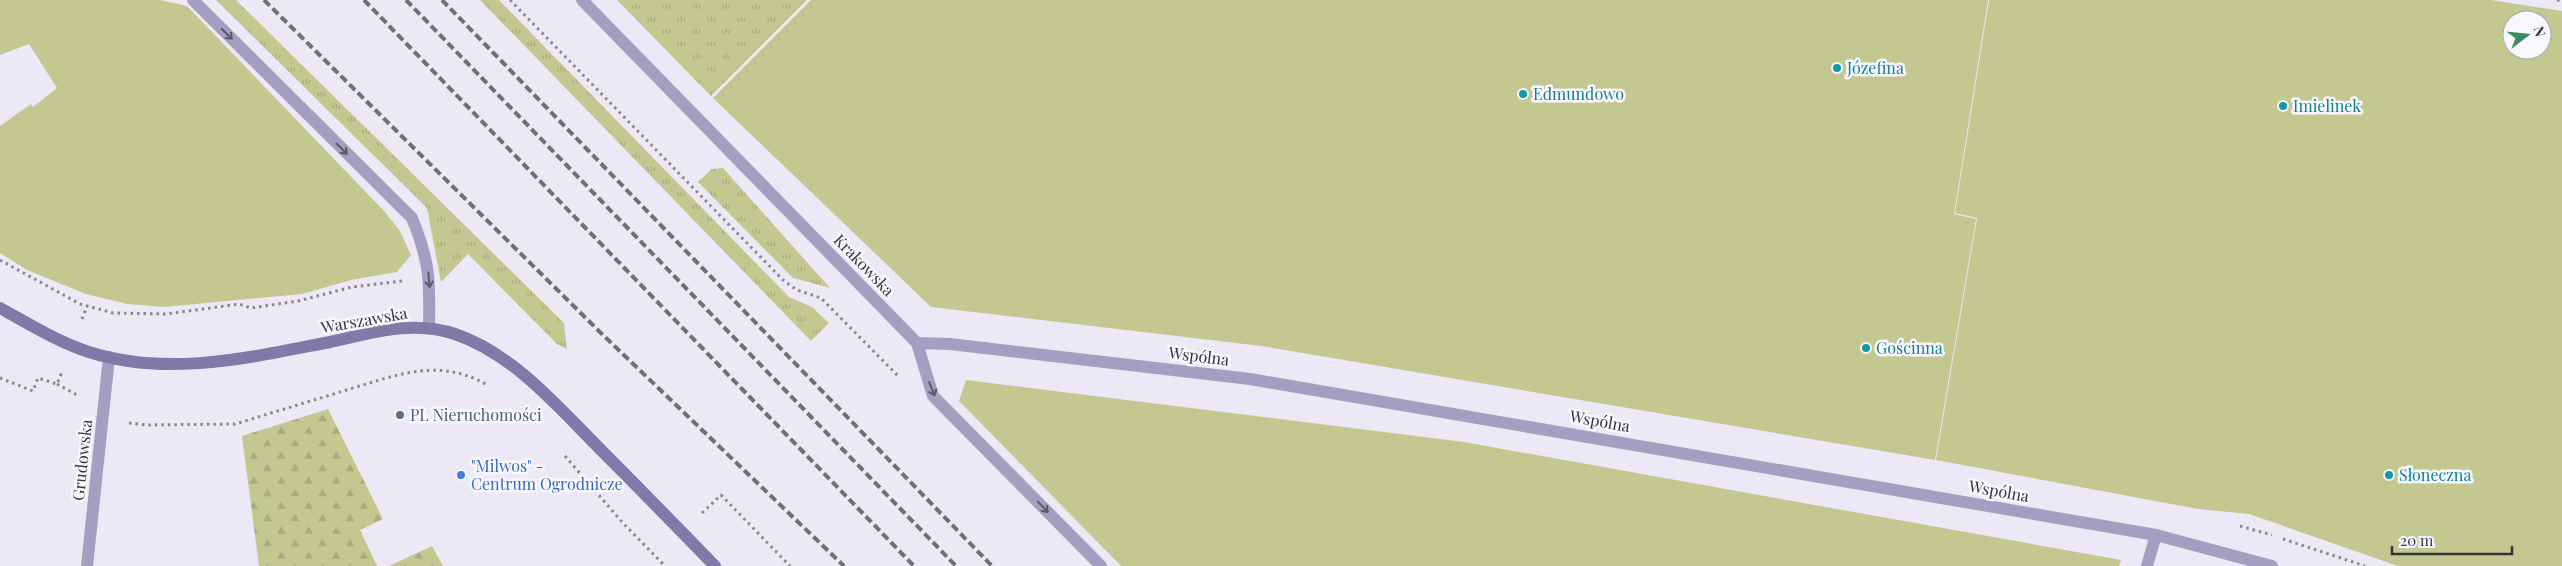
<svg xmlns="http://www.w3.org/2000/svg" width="2562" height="566" font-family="'Playfair Display',serif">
<defs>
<pattern id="grass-tufts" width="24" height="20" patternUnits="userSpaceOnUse" patternTransform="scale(1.25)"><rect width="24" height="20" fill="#c3c891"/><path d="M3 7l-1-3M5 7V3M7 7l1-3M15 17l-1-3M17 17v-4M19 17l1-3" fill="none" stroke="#a8ac7e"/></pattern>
<pattern id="forest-firs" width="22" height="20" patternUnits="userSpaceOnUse" patternTransform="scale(1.25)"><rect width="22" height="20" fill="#c3c891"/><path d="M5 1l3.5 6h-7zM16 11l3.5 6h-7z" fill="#a8ac7e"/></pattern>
</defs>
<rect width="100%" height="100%" fill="#ece8f6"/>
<g fill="url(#grass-tufts)">
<path d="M 216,0 L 236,0 L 564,323 L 567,349 L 557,344 L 468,254 L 441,282 L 427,208 Z"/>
<path d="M 480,0 L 499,0 L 789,297 L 812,307 L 829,323 L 811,341 Z"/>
<path d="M 617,0 L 807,0 L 711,96 Z"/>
<path d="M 723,168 L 830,288 L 793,278 L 698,182 L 712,169 Z"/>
</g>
<g fill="url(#forest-firs)">
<path d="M 328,409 L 383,519 L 360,530 L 377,566 L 259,566 L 242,436 Z"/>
<path d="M 432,546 L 443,566 L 389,566 Z"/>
</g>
<g fill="#c3c891" fill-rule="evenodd">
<path d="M 0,0 L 160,0 L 187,6 L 384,211 L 400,231 L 411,255 L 397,272 L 351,280 L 302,294 L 164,307 L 127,304 L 86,294 L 27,270 L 0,253 L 0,126 L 31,104 L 33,107 L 57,88 L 29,44 L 0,55 Z"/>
<path d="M 811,0 L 1988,0 L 1954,214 L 1976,219 L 1935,460 L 1261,346 L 931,307 L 713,98 Z"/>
<path d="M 1989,0 L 2491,0 L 2562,11 L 2562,566 L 2398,566 L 2249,514 L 2198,509 L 1936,460 L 1977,218 L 1955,213 ZM 2512,20 L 2542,20 L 2542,50 L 2512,50 Z"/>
<path d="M 966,380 L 1464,442 L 2121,560 L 2119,566 L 1121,566 L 959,401 Z"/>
</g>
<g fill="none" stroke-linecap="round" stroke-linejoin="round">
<g stroke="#88868f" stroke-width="3" stroke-dasharray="2.5 4" stroke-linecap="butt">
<path d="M 510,0 L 783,280 L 797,290 L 821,298 L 898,376"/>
<path d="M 2557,0 L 2562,1"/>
<path d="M 0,260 L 80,304 L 113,313 L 166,314 L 239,304 L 251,308 L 298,301 L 352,287 L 402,281"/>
<path d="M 82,319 L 87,306"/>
<path d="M 0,378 L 33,391 L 38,378 L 57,384 L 62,372"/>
<path d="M 57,384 L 77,395"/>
<path d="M 129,423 L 146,425 L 235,424 L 386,378 C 423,368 454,365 489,386"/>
<path d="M 565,456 L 622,522 L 665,566"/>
<path d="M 702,513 L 721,495 L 790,566"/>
<path d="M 2240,526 L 2272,535"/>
<path d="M 2283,539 L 2365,566"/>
</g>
<path stroke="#a39fc0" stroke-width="12" d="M 193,0 L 412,218 C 430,262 430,281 429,327"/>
<g stroke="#a39fc0" stroke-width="12">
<path d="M 582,0 L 917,343 L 933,396 L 1101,566"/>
<path d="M 917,343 L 950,344 L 1250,379 L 2156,535 L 2272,566"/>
<path d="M 87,566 L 109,357"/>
<path d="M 2147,566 L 2156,535"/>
</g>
<path stroke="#817aa9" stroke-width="12" d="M 0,308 C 29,324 58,342 89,352 C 166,377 248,358 325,343 C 368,334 412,319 455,334 C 514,354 559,408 602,451 C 640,489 677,527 715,566"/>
<g stroke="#706e76" stroke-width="4" stroke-dasharray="8 4" stroke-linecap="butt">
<path d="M 264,0 L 603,335 L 844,566"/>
<path d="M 364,0 L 914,566"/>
<path d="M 406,0 L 956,566"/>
<path d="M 442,0 L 992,566"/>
</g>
</g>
<defs><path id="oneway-shaft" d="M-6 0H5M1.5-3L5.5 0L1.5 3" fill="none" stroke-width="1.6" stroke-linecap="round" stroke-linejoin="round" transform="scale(1.25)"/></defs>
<g stroke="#5c5968">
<use href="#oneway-shaft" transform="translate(227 34) rotate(45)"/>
<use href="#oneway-shaft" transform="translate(342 149) rotate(45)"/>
<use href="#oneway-shaft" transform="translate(429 280) rotate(85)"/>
<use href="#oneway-shaft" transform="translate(932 389) rotate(68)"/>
<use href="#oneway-shaft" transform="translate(1043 507) rotate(46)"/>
</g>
<g fill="#0f9aa8" stroke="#f8f6ff" stroke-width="2">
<circle cx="1837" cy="68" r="5"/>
<circle cx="1523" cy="94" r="5"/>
<circle cx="2283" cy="106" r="5"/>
<circle cx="1866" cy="348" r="5"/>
<circle cx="2389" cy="475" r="5"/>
</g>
<circle fill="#5c6f8a" stroke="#f8f6ff" stroke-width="2" cx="400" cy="415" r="5"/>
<circle fill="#3f7fe0" stroke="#f8f6ff" stroke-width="2" cx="461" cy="475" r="5"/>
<g text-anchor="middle" stroke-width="5" stroke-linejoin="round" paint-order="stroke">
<g font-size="16" fill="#0d838f" stroke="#f8f6ff" text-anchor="start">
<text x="1847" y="74">Józefina</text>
<text x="1533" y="100">Edmundowo</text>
<text x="2293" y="112">Imielinek</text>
<text x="1876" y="354">Gościnna</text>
<text x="2399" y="481">Słoneczna</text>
</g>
<g font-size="16" fill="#353439" stroke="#f8f6ff">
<text transform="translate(864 265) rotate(46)" y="6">Krakowska</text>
<text transform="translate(364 320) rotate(-10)" y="6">Warszawska</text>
<text transform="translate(1199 356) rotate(7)" y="6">Wspólna</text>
<text transform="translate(1600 421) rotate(10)" y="6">Wspólna</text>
<text transform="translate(82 460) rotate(-84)" y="6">Grudowska</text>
<text transform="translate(1999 491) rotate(10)" y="6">Wspólna</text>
</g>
<g font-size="16" fill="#4e5e75" stroke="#f8f6ff" text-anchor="start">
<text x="410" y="421">PL Nieruchomości</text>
</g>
<g font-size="16" fill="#366cbe" stroke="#f8f6ff" text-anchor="start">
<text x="471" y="472">"Milwos" -<tspan x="471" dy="18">Centrum Ogrodnicze</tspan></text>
</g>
</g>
<g transform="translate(2527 35) rotate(74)"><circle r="24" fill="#f8f6ff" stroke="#aaa8b0"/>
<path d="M0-4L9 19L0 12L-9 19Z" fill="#3a8d5f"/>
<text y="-8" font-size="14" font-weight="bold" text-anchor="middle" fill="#353439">N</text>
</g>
<path d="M2392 546v8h120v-8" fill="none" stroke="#353439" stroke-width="2.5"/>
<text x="2400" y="546" font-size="15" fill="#353439" stroke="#f8f6ff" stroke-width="4" paint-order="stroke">20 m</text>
</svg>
